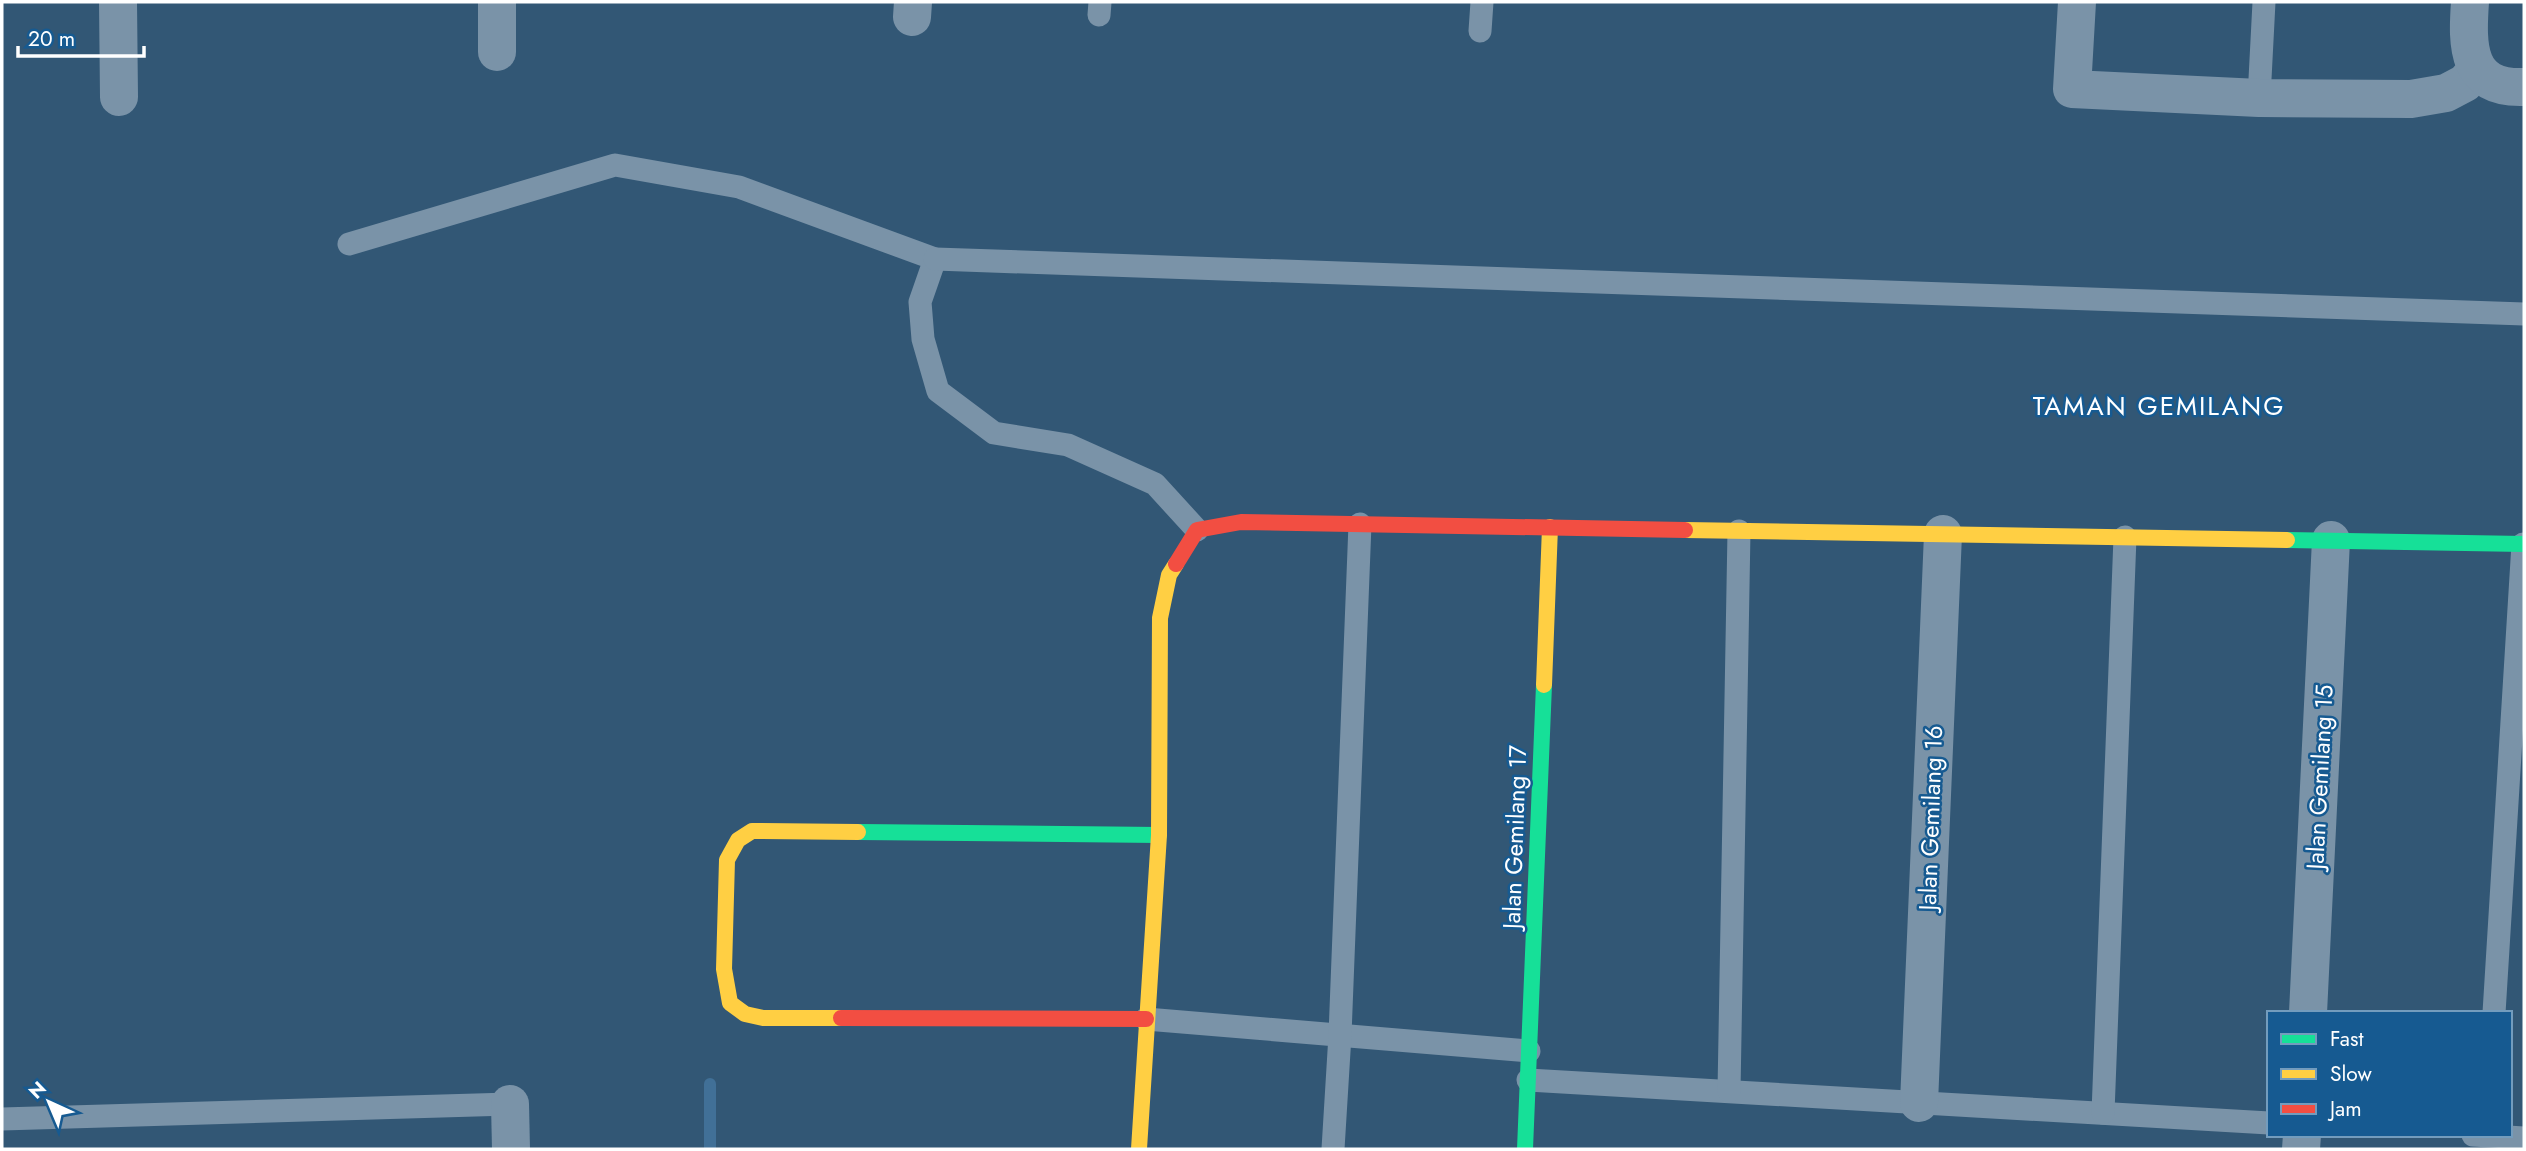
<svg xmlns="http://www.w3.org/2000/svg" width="2526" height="1151" font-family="Jost,sans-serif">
<rect width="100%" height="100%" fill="#325775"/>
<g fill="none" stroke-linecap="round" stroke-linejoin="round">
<path stroke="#417097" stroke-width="12" d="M 710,1084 L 710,1149"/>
<g stroke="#7a93a8" stroke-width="23">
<path d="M 1099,15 L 1100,2"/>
<path d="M 1480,31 L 1482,2"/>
<path d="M 2259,98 L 2264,2"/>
<path d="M 349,244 L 615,165 L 739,187 L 935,259 L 920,302 L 923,339 L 938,391 L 994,433 L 1068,445 L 1155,484 L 1197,530"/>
<path d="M 935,259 L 2524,314"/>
<path d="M 2494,1013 L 2523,544"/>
<path d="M 1146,1019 L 1529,1051"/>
<path d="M 1528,1080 L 2269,1123"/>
<path d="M 1729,1091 L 1739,531"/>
<path d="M 2103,1113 L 2125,537"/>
<path d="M 2,1119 L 510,1104"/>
<path d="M 2473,1135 L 2524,1138"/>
<path d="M 1333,1149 L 1340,1035 L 1360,524"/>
</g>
<g stroke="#7a93a8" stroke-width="38">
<path d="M 118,2 L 119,97"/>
<path d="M 497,2 L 497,52"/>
<path d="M 2077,2 L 2072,89 L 2259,98 L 2411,99 L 2446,93 L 2465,83 L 2477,69"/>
<path d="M 2470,2 C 2467,46 2466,89 2524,87"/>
<path d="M 912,17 L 913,2"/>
<path d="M 2308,1013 L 2331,540"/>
<path d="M 1919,1103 L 1943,534"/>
<path d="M 510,1104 L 511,1149"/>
<path d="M 2301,1149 L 2302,1135"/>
</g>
<g stroke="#16e098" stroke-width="16">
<path d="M 2287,540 L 2524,544"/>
<path d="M 858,832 L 1159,835"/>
<path d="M 1525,1149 L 1544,685"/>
</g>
<g stroke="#ffcf43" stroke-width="16">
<path d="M 1685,530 L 2287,540"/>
<path d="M 1544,685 L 1550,527"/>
<path d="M 841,1018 L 763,1018 L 745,1014 L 730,1003 L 724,969 L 727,860 L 738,840 L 752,831 L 858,832"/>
<path d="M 1139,1149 L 1159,835 L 1160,618 L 1169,575 L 1176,564"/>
</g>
<g stroke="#f24e42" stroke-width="16">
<path d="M 1176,564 L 1197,530 L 1241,522 L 1685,530"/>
<path d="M 841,1018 L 1146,1019"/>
</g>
</g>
<g text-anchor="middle" stroke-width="5" stroke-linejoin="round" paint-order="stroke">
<g font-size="24" fill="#fff" stroke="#165a91">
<text transform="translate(2320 777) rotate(-87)" y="8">Jalan Gemilang 15</text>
<text transform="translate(1931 818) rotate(-88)" y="8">Jalan Gemilang 16</text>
<text transform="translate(1515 837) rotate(-88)" y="8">Jalan Gemilang 17</text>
</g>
<g font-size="26" letter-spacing="2" fill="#fff" stroke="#165a91">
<text x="2159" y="415">TAMAN GEMILANG</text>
</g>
</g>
<rect width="2526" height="1151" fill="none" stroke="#ffffff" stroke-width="7"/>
<rect x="2267" y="1011" width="245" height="126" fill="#165a91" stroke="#739cbd" stroke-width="2"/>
<rect x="2281" y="1034" width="35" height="10" fill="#16e098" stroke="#739cbd" stroke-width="2"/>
<text x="2330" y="1046" font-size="21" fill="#ffffff">Fast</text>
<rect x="2281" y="1069" width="35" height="10" fill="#ffcf43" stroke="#739cbd" stroke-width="2"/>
<text x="2330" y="1081" font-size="21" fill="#ffffff">Slow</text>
<rect x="2281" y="1104" width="35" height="10" fill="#f24e42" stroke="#739cbd" stroke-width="2"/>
<text x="2330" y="1116" font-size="21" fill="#ffffff">Jam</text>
<g transform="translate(49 1102) rotate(316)" stroke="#165a91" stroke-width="5" paint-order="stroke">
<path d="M0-5L12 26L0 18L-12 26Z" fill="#ffffff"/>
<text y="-10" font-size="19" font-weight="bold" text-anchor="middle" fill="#ffffff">N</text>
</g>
<path d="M18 46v10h126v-10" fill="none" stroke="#ffffff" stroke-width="3.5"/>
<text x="28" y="46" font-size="21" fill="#ffffff" stroke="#165a91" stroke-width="5" paint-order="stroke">20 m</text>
</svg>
